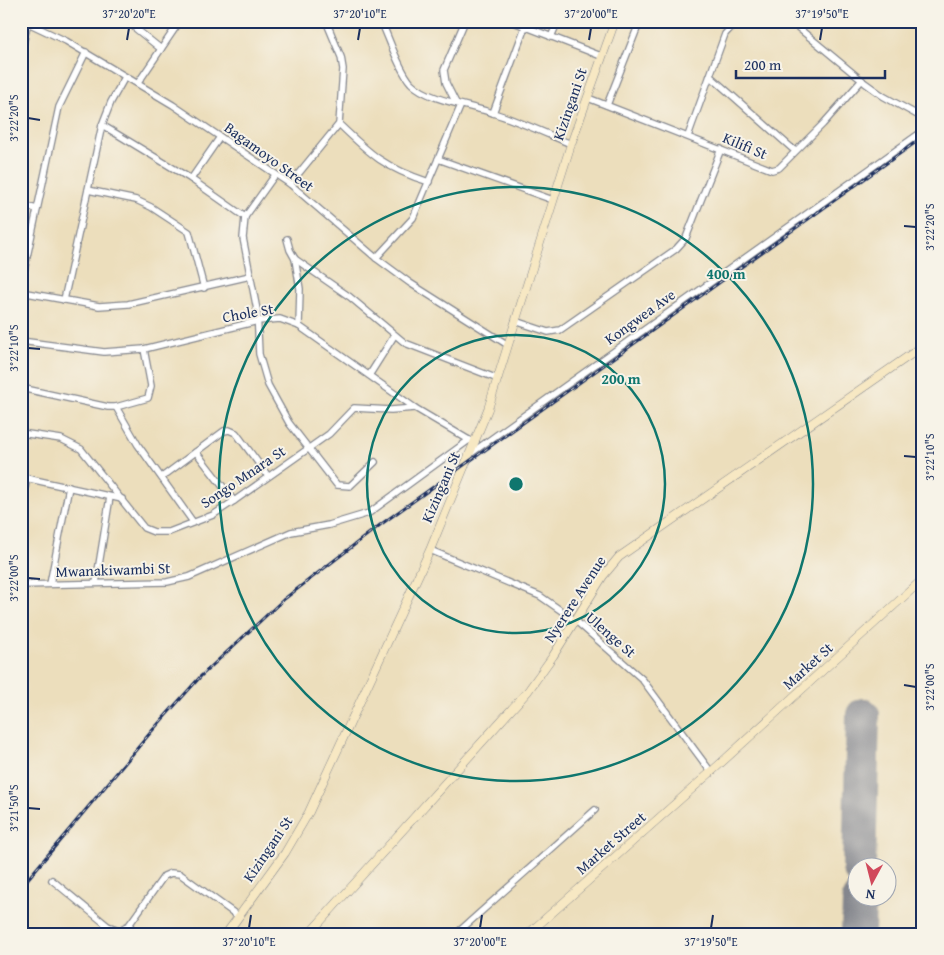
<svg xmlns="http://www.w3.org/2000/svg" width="944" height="955" font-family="'Gentium Book Plus',serif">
<rect width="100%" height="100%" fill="#f7f3e8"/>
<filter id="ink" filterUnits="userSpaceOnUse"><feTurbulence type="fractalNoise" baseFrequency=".02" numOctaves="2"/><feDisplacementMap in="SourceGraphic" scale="10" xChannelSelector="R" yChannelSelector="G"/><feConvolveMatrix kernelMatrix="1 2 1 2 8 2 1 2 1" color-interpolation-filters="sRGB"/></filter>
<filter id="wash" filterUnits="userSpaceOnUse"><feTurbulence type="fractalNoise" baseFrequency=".0096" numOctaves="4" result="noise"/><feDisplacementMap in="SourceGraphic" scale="20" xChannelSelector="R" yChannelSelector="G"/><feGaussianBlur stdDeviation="1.12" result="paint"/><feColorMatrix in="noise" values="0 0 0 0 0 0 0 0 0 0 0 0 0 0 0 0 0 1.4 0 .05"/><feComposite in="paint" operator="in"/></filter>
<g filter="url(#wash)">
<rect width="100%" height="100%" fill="#ecdebc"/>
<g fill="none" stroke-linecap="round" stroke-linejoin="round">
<g stroke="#84868d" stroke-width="34">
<path d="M 859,868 L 863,715"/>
<path d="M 858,934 L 859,898"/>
</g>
</g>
</g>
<g filter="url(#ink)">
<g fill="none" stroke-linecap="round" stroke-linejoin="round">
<defs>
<g id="street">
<path d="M 131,21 L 135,28 L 161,49"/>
<path d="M 381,21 C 389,38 399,70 411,83 C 429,101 469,105 493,113 C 519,121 545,133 571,144"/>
<path d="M 511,21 L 601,56"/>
<path d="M 790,21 L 865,83 L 883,96 L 923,118"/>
<path d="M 28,23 L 66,41 L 173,105 L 290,184 L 376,258 L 410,283 L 508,345"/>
<path d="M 551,37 L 558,21"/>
<path d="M 21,54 L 28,21"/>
<path d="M 710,76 L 795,151"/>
<path d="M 138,83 L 180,21"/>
<path d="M 588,98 L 772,170 L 779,168 L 823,124 L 862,80"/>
<path d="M 456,103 L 446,83 L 444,70 L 465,21"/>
<path d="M 607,105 L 640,21"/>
<path d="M 493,113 L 525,27"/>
<path d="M 339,124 C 371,155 385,168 429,182"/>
<path d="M 102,125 L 191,179 L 245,217"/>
<path d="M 688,136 L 725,34 L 737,21"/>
<path d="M 438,159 L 553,200"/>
<path d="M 275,175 L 245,217 L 243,238 L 257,310 L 259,354 L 268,385 L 289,423 L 337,485 L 350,486 L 375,462"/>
<path d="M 191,179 L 220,137"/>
<path d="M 290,184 L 339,124 L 343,69 L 341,57 L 326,21"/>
<path d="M 88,190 L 136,200 L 151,207 L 189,232 L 204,288"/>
<path d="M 21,205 L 37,209"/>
<path d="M 287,239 L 290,250 L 295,259 L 350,297 L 405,343 L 498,379"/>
<path d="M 376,258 L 413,218 L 461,105"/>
<path d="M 295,259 L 300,289 L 299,326"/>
<path d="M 21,285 L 59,107 L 86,52"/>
<path d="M 21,292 L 99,306 L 128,304 L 250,276"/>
<path d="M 64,300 L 102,125 L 111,102 L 125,77"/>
<path d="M 515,321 L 548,332 L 560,330 L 676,249 L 686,238 L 721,149"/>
<path d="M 21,341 L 104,352 L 144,349 L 258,321 L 280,319 L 299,326 L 415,408 L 469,440 L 476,442"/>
<path d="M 370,374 L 394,336"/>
<path d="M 21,388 L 108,407 L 116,407 L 148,398 L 151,386 L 144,349"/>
<path d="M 116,407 L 138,445 L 193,522"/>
<path d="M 21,433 L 61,439 L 81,449 L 144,528 L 154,532 L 169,532 L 213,515 L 234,501 L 329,434 L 354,408 L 391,410 L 415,408"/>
<path d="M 196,452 L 234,501"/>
<path d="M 470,454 L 923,131"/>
<path d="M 21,477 L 122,499"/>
<path d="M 162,477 L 224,431 L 229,430 L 236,433 L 268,476"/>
<path d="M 21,507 L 27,478"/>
<path d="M 430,550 L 540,596 L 576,621 L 642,679 L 711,772"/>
<path d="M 96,583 L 110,497"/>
<path d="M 50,584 L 69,487"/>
<path d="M 21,585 L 167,582 L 189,577 L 291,532 L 329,525 L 369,513 L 469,440"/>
<path d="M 52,880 L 108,926 L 119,930 L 129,925 L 164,876 L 171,873 L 180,874 L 238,916"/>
<path d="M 364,932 L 364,934"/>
<path d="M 456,934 L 595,810"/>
</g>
<g id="secondary">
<path d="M 226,934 L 285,853 L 309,812 L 430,550 L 488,409 L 571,144 L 615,21"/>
<path d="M 309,934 L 528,691 L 553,656 L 603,576 L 619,557 L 923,346"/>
<path d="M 528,934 L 711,772 L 923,579"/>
</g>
</defs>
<use href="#street" stroke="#84868d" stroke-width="8"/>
<use href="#secondary" stroke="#84868d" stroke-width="9"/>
<use href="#street" stroke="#fff" stroke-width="5.5"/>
<use href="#secondary" stroke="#f7e8c3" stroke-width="8"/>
<defs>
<path id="rail" d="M 21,887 L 151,732 L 201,676 L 283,600 L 380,525 L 923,137"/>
</defs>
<use href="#rail" stroke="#1b2f5e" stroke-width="3"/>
<use href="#rail" stroke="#f7f3e8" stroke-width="1" stroke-dasharray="4" stroke-linecap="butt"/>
</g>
</g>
<path fill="none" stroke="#1b2f5e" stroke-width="2" d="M 127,40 L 129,28M 358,40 L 360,28M 589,40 L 591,28M 820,40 L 822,28M 28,118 L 40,120M 904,226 L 916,227M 28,348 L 40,349M 904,456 L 916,457M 28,578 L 40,579M 904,685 L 916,687M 28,808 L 40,809M 249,928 L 251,915M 480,928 L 482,915M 711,928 L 713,915"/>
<g fill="none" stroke="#0f766e" stroke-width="2.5">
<circle cx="516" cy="484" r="149"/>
<circle cx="516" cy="484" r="297"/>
</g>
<g text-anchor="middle" stroke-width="4" stroke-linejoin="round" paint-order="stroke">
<g font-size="15" fill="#1b2f5e" stroke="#f7f3e8">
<text transform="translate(570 104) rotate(-71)" y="5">Kizingani St</text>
<text transform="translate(745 146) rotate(23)" y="5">Kilifi St</text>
<text transform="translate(269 157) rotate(36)" y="5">Bagamoyo Street</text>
<text transform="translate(248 313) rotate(-10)" y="5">Chole St</text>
<text transform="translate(640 317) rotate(-36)" y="5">Kongwea Ave</text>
<text transform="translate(243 477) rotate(-34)" y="5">Songo Mnara St</text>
<text transform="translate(441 487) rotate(-67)" y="5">Kizingani St</text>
<text transform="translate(113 570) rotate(-2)" y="5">Mwanakiwambi St</text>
<text transform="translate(575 599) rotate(-57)" y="5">Nyerere Avenue</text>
<text transform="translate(611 635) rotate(41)" y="5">Ulenge St</text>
<text transform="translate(808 666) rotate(-42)" y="5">Market St</text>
<text transform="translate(611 843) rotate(-41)" y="5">Market Street</text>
<text transform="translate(268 849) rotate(-56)" y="5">Kizingani St</text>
</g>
</g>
<circle cx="516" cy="484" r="8" fill="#0f766e" stroke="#f7f3e8" stroke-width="2.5"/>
<g font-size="15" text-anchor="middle" font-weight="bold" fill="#0f766e" stroke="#f7f3e8" stroke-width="4" stroke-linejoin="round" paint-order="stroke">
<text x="726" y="279">400 m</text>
<text x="621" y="384">200 m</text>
</g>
<rect width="944" height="955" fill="none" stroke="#f7f3e8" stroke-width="55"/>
<g transform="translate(872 882) rotate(187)"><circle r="24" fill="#f7f3e8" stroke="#9fa5b1"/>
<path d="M0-4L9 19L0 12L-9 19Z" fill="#d1495b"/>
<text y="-8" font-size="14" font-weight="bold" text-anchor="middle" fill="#1b2f5e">N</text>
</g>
<path d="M736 70v8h149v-8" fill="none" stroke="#1b2f5e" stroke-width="2.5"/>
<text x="744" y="70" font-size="15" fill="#1b2f5e" stroke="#f7f3e8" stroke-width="4" paint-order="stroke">200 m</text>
<rect x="28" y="28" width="888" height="900" fill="none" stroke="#1b2f5e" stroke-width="2"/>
<g font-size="12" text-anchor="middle" fill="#1b2f5e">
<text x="129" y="18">37°20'20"E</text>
<text x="360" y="18">37°20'10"E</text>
<text x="591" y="18">37°20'00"E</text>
<text x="822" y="18">37°19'50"E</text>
<text transform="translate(14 118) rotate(-90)" y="4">3°22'20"S</text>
<text transform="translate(930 227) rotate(-90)" y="4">3°22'20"S</text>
<text transform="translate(14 348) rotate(-90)" y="4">3°22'10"S</text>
<text transform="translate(930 457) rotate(-90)" y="4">3°22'10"S</text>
<text transform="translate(14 578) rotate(-90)" y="4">3°22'00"S</text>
<text transform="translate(930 687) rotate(-90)" y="4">3°22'00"S</text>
<text transform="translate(14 808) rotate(-90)" y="4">3°21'50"S</text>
<text x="249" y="946">37°20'10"E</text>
<text x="480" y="946">37°20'00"E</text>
<text x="711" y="946">37°19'50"E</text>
</g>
</svg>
